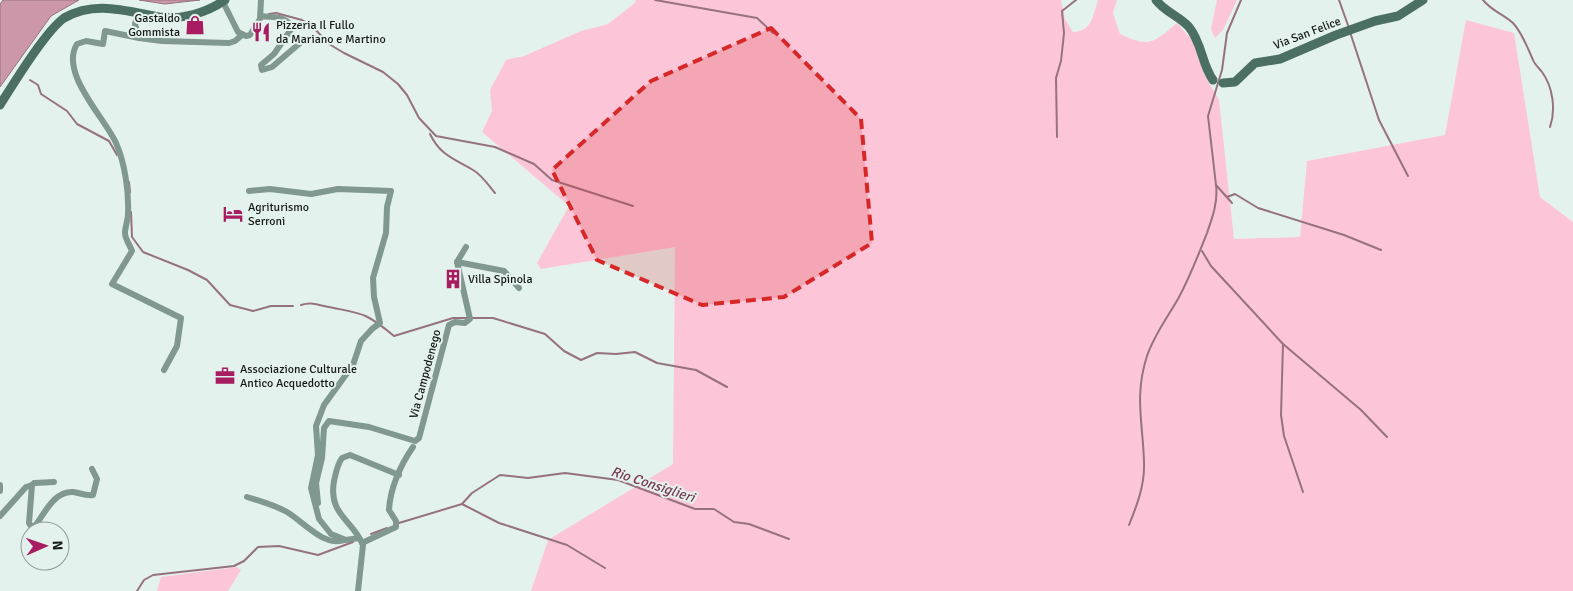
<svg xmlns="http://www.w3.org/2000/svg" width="1573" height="591" font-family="Signika,sans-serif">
<rect width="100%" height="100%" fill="#e4f2ed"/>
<g fill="#fdc6d8">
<path d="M 635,0 L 1061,0 L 1065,19 L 1073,32 C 1092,32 1093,15 1098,0 L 1117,0 L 1113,13 L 1120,34 C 1150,48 1153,43 1177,23 L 1192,40 L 1205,76 L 1219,100 L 1234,239 L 1300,237 L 1307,161 L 1445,135 L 1466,20 L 1514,33 L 1540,197 L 1573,222 L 1573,591 L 531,591 L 548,540 L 673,464 L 675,247 L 541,269 L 537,263 L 569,206 L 482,132 L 492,111 L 490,90 L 506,60 L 524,56 L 581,31 L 608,24 L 636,2 Z"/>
<path d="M 1217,0 L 1237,0 L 1223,30 L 1215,38 L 1211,29 Z"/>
<path d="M 237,567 L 241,570 L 228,591 L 157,591 L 161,577 Z"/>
</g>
<g fill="#cc98a9" stroke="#95727e">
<path d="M 3,0 L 79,0 L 51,16 L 0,87 L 0,4 Z"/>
<path d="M 139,0 L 200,0 L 165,4 Z"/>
</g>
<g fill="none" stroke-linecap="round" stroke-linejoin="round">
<g stroke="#95727e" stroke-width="2">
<path d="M 655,0 L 757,18 L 773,33"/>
<path d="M 1339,0 L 1349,28"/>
<path d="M 1483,0 C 1492,11 1503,14 1513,23 C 1523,34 1527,47 1533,60 C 1535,65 1539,68 1542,72 C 1553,87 1556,110 1550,127"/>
<path d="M 269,14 L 276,13 L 302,20 L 311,25 L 329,44 L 344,53 L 383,72 L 398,84 L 407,95 L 419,118 L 436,136 L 495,147 L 534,164 L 552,180 L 633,206"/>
<path d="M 1350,32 L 1379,120 L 1408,176"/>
<path d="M 30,80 L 38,85 L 41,94 L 67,111 L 77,124 L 109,141 L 117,155"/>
<path d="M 430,134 C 440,155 454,159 473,170 C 482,175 489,186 495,193"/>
<path d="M 1057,137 L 1056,78 L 1061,61 L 1064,33 L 1062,11 L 1076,0"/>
<path d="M 129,182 L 130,192"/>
<path d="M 1227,197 L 1235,194 L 1258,208 L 1344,235 L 1381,250"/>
<path d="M 1232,203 L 1216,185 L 1208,116 L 1222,70 L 1227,33 L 1241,0"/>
<path d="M 131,212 L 132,237 L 143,252 L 188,270 L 207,280 L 230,305 L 253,311 L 271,306 L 293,306"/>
<path d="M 1202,251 L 1211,266 L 1283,344 L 1361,410 L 1387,437"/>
<path d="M 301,305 C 310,302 315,304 324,306 C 361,314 363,310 394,336 L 453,318 L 493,318 L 545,334 L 564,351 L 581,360 L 597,353 L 616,354 L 635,352 L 657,363 L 696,370 L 727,387"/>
<path d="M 1283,344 L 1281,415 L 1284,436 L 1303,492"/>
<path d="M 462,504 L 499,523 L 567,545 L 605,568"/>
<path d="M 399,523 L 462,504 L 472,493 L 500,475 L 528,478 L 565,473 L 618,480 L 695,509 L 714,509 L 734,522 L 749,524 L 789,539"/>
<path d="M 1129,525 C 1137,505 1145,485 1144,462 C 1143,423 1134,396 1147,356 C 1154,335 1167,318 1178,299 C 1190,277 1198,256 1207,233 C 1213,216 1218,202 1216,185"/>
<path d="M 371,534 L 387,528"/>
<path d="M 137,591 L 144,580 L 153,575 L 234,566 L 244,561 L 258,547 L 279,546 L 318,555 L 353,542"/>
</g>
<g stroke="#80988f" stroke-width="6">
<path d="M 223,2 L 238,32 L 246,36 L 250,35 L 260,19 L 261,0"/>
<path d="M 138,12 L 135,24 L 139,38 L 162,41 L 229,43 L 235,41 L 242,35"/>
<path d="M 261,16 C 272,18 287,15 292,28 L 274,54 L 261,65 L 262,70 L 272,67 L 300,43"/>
<path d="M 139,38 L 105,31 L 103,44 L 86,41 L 77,44 C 59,73 105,118 116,143 C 125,163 129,193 128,214 C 128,220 125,227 125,233 C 125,239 130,245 132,251 L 112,284 L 181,318 L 177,346 L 164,370"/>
<path d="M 249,191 L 270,189 L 311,194 L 338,189 L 391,191 L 387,207 L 386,233 L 373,278 L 374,297 L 380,323 L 372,329 L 361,341 L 353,365 L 324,405 L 316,426 L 318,455 L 311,488 L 319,519 L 331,534 L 346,540 L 359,538"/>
<path d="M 457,262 L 504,271 L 519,288"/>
<path d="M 0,485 L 0,491"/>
<path d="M 32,485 L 34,483 L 54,482"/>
<path d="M 247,497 C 260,501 275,505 287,512 C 304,522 323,547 345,540"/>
<path d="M 318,503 L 316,483 L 322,458 L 324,428 L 329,421 L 369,427 L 415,441 L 419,438 L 449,325 L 455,322 L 465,323 L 470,319 L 457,262 L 466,247"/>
<path d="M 0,516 L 26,487 L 32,485 L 29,523 L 31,526 L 35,526 C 45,513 54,491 73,492 C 80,493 86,496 93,495 L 97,479 L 92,469"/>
<path d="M 362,543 L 396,527 L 396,521 L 389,510 C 390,488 401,464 413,447"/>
<path d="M 358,591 L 363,545 C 353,520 328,515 334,481 C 336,473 337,465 342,458 L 350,455 L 399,475"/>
</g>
<g stroke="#4b6f63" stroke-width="9">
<path d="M 1156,0 C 1165,12 1179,16 1189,27 C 1202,43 1202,65 1213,80"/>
<path d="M 1223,83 L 1235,82 L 1255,63 L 1280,59 L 1336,35 L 1375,21 L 1398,16 L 1423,0"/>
<path d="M 0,105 C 14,83 45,32 64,18 C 95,0 126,11 159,17 C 182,20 206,13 225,0"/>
</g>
</g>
<path fill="#d62828" fill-opacity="0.2" stroke="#d62828" stroke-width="4" stroke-dasharray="10 6" stroke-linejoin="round" d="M 771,28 L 861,119 L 872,243 L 784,297 L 702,305 L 597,260 L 552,170 L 651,81 Z"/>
<defs>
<symbol id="shop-bare" viewBox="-9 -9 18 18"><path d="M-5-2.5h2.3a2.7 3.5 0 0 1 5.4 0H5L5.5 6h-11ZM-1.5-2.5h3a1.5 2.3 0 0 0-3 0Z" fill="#a81d61" stroke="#e4f2ed" stroke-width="2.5" paint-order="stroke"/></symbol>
<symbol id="restaurant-bare" viewBox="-9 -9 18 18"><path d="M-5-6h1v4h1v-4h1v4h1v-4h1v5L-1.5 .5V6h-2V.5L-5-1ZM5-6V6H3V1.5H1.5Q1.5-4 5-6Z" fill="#a81d61" stroke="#e4f2ed" stroke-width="2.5" paint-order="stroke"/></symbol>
<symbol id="hotel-bare" viewBox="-9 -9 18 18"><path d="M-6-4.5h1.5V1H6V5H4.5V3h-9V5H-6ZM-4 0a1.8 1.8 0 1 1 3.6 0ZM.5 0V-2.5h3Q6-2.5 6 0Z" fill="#a81d61" stroke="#e4f2ed" stroke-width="2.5" paint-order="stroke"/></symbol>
<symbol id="building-bare" viewBox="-9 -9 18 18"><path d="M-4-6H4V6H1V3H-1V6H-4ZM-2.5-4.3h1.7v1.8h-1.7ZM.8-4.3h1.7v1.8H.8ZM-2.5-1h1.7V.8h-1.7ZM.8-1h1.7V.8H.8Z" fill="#a81d61" stroke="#e4f2ed" stroke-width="2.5" paint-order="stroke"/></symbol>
<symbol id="office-bare" viewBox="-9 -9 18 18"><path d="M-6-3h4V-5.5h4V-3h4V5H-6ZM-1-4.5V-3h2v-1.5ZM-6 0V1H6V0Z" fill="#a81d61" stroke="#e4f2ed" stroke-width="2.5" paint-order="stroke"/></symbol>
</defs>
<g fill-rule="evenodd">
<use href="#shop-bare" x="181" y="11" width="28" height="28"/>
<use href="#restaurant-bare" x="247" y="18" width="28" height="28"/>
<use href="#hotel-bare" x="219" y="200" width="28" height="28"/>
<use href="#building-bare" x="439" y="265" width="28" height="28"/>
<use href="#office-bare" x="211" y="362" width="28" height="28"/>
</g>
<g text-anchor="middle" stroke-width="4" stroke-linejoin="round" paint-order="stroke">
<g font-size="12" fill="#161a19" stroke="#e4f2ed" text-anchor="start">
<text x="180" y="22" text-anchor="end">Gastaldo<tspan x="180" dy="14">Gommista</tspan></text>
<text x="276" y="29">Pizzeria Il Fullo<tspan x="276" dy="14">da Mariano e Martino</tspan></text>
<text x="248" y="211">Agriturismo<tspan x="248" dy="14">Serroni</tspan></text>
<text x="468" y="283">Villa Spinola</text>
<text x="240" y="373">Associazione Culturale<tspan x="240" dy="14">Antico Acquedotto</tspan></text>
</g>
<g font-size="12" fill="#161a19" stroke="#e4f2ed">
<text transform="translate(1307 33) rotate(-21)" y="4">Via San Felice</text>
<text transform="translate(425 374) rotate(-75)" y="4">Via Campodenego</text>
</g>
<g font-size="14" font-style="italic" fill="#793751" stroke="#e4f2ed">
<text transform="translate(653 484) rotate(18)" y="5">Rio Consiglieri</text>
</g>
</g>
<g transform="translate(45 546) rotate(88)"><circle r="24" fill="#e4f2ed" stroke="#929c98"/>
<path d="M0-4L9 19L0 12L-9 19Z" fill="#a81d61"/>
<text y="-8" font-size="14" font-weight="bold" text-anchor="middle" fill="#161a19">N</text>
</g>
</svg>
